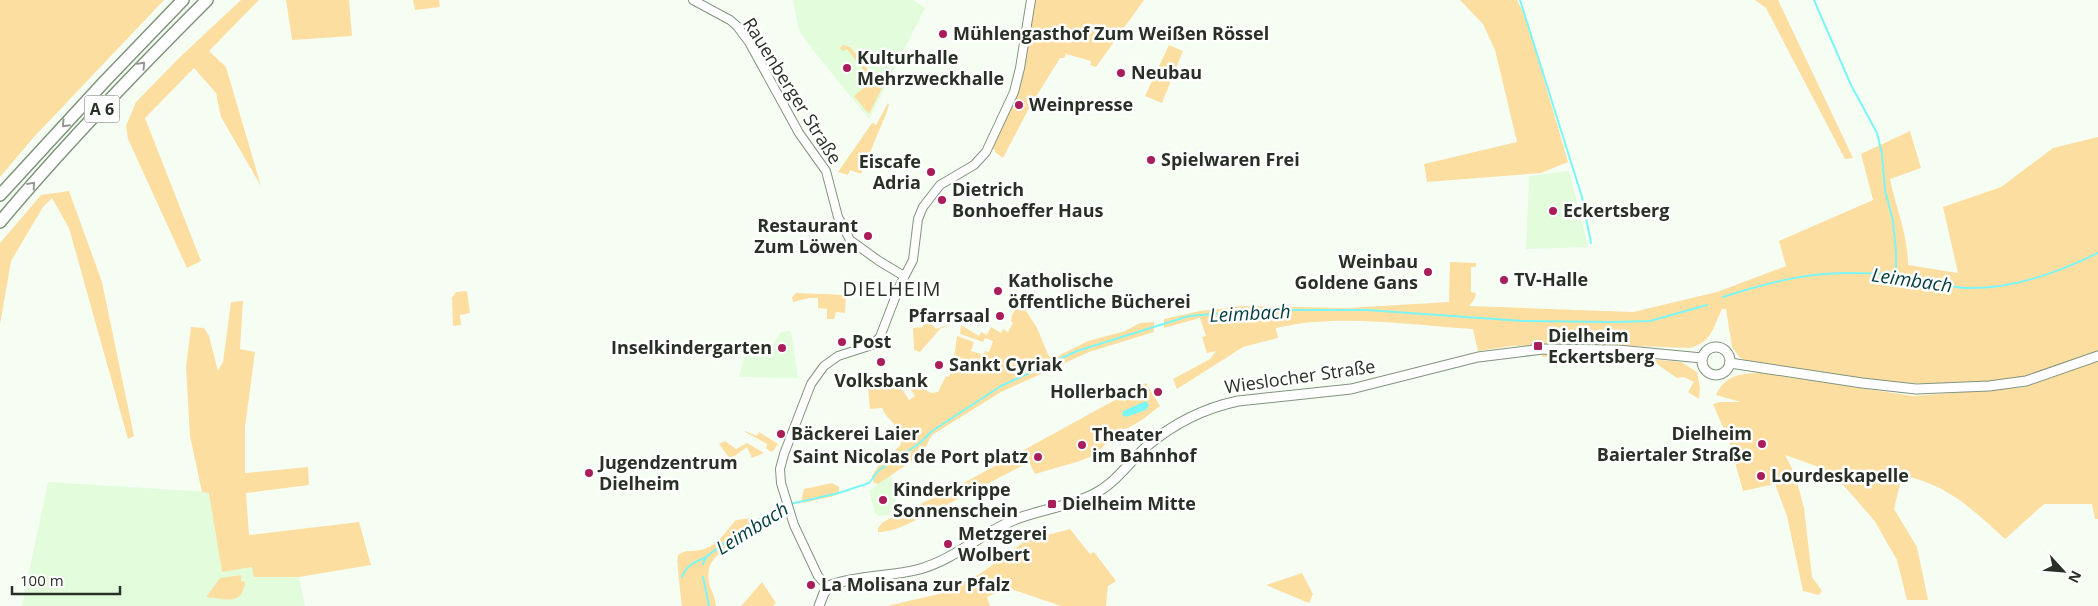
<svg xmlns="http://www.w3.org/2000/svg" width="2098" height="606" font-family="'Open Sans',sans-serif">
<rect width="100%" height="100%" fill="#f6fef4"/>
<g fill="#e2fcdc">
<path d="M 793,0 L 913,0 L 925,8 L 869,119 L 813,50 L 799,30 Z"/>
<path d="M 1569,171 L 1588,247 L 1526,249 L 1529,176 Z"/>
<path d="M 791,331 L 798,378 L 739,377 L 744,358 L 748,356 L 765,357 L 781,332 Z"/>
<path d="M 891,474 L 897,509 L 888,515 L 879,516 L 875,513 L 869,491 Z"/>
<path d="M 48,482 L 209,492 L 222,572 L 253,567 L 254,577 L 299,577 L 305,606 L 22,606 Z"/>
</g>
<g fill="#fcdea1">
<path d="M 0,0 L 164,0 L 33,138 L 0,177 Z"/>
<path d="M 241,0 L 259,0 L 209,51 L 226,67 L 261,186 L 221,117 L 216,93 L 194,68 L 145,118 L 201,261 L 187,268 L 128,139 L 126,126 L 136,102 L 179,58 Z"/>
<path d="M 286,0 L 349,0 L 352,36 L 292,40 Z"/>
<path d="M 413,0 L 439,0 L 440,7 L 415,10 Z"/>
<path d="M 1035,0 L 1144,0 L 1096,67 L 1090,65 L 1091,61 L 1066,54 L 1064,58 L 1060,58 L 1029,108 L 1003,158 L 996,153 L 993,148 L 995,140 L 1006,114 Z"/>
<path d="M 1460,0 L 1517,0 L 1526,18 L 1568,162 L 1541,173 L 1427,182 L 1424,164 L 1517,142 L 1495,50 L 1483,24 Z"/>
<path d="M 1755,0 L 1778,0 L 1853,158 L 1845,159 L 1766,8 Z"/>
<path d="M 843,45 L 850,47 L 882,88 L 869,114 L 854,96 L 872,81 L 847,49 L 843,51 L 840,48 Z"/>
<path d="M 1169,45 L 1183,51 L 1162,103 L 1145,96 Z"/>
<path d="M 888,103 L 889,105 L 886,114 L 861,174 L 850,170 L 848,175 L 838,172 L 872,123 L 876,125 Z"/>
<path d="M 1910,131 L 1921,168 L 1890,179 C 1896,209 1908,234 1908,265 L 1958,273 L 1943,207 L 2001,187 L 2053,148 L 2098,137 L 2098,353 C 2075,361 2045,374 2022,378 C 1933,394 1844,376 1756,363 L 1740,358 L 1732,347 L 1726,309 L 1722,309 C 1712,329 1713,341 1690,348 L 1580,344 L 1512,346 L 1478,351 L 1473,329 C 1410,325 1337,313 1276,328 L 1278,338 L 1243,347 L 1177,389 L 1173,379 L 1210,359 L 1216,351 L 1207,353 L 1202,337 L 1206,336 L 1200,318 L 1164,328 L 1164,319 L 1200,311 L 1243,306 L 1348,308 L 1449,302 L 1450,262 L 1476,263 L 1476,267 L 1471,267 L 1471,292 L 1476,293 C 1475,300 1472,302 1469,306 L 1633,312 L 1717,292 L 1786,266 L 1779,241 L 1873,200 L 1861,154 Z"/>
<path d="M 69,191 L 102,282 L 134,436 L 128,439 L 69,228 L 52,198 L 43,207 L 11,261 L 0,325 L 0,243 L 41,195 Z"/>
<path d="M 467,291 L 470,313 L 460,315 L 461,325 L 453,326 L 452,298 L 456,292 Z"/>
<path d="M 796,293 L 846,295 L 845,313 L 836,312 L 834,319 L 827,319 L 827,309 L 818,308 L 818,298 L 809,298 L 793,302 L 792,297 Z"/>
<path d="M 243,301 L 240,349 L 255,352 L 245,427 L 245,473 L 308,467 L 309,485 L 246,493 L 249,535 L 359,522 L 371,565 L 299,577 L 254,577 L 252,567 L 222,572 L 209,493 L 202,492 L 190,436 L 186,367 L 191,327 L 204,328 L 209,336 L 218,371 L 223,362 L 231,302 Z"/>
<path d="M 1020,301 L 1037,328 L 1049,357 L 1058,356 L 1088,341 L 1125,331 L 1140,323 L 1154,322 L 1154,332 L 1089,352 L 1001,392 L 932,435 L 921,455 L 878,484 L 874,483 L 872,476 L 882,460 L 900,446 L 903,434 L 885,414 L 882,408 L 870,409 L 867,377 L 888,374 L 889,381 L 898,383 L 909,400 L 915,396 L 909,387 L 912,383 L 919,390 L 924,389 L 931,393 L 938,392 L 946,376 L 949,377 C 954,363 955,350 957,336 L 974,342 L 971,351 L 984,355 L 985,351 L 989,352 L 993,341 L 985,338 L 983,342 L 960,334 L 961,325 L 979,336 L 981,332 L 987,335 L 991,327 L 1001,333 L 1003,329 L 1008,332 L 1013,323 L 1011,321 L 1012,318 L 1011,317 Z"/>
<path d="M 928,320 L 936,329 L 951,324 L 940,329 L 920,352 L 914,350 L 913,328 L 922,327 Z"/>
<path d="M 1582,353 L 1681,362 L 1697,372 L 1700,388 L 1699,399 L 1688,392 L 1694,382 L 1684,377 L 1677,378 L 1654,362 L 1582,356 L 1542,357 L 1542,354 Z"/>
<path d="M 2098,360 L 2098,519 L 2095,519 L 2092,504 L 2044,504 L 2005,539 C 1971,508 1948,485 1902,475 L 1894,509 L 1917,547 L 1928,600 L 1907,600 L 1897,560 L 1874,520 L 1844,486 L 1816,466 L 1785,455 L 1795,474 L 1804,508 L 1812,577 L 1822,591 L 1819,595 L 1803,591 L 1787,516 L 1775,484 L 1743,491 L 1730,444 L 1713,404 L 1720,402 L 1741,402 L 1716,395 C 1725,375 1741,373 1761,373 L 1913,396 L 2025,387 Z"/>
<path d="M 1146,383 L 1160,406 L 1142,420 L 1128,428 L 1119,430 L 1099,451 L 1094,455 L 1080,461 L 1035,474 L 1029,462 C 997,479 965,496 932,512 C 915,520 897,532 878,532 L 878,528 L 883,522 L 958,486 Z"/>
<path d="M 745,431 L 757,436 L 759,432 L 778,444 L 774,450 L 771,452 L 766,448 L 767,444 L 745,432 Z"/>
<path d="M 725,441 L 736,449 L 747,443 L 764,453 L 752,458 L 747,447 L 730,459 L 719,444 Z"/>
<path d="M 832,483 L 839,487 L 839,493 L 834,496 L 803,503 L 801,501 L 804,489 Z"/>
<path d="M 752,518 L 755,519 C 757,540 712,548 709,569 C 706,587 715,591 716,606 L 682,606 C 681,596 676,561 678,555 C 686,549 691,552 700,550 C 717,547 725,532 736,520 Z"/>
<path d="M 1070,529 L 1090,554 L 1094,552 L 1116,581 L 1108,586 L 1106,606 L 1061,606 L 1008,588 L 987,597 L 990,606 L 887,606 L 943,593 L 981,573 L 1025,541 Z"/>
<path d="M 1302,573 L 1313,594 L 1309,603 L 1266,585 Z"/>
<path d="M 241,575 L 241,581 L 245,582 C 243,606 225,599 206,597 L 220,578 Z"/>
<path d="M 762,582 L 776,603 L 773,606 L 741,606 Z"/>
</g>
<path fill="#7bf6f7" d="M 1146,401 L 1149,405 L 1146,410 L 1126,417 L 1122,415 L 1123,411 Z"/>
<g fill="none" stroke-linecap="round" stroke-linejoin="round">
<g stroke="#7bf6f7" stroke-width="2">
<path d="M 1520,0 L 1582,197 L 1591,243"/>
<path d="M 1814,0 L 1851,85 L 1877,133 L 1882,154 L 1885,190 L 1893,221 L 1896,252 L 1896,274"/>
<path d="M 1723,297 C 1763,284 1804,273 1846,273 C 1864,273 1884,273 1903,275 C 1924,278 1946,288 1967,288 C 2013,289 2057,273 2098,253"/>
<path d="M 790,504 L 839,493 L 869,483 L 879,470 L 920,443 L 932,431 L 1001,386 L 1077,351 L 1189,316 L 1264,310 L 1367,310 L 1523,321 L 1612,322 L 1650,321 L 1707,305"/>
<path d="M 703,564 L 706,557 L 745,527 L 785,506"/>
<path d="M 682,577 C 686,565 695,562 706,557"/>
<path d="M 703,577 L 709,606"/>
</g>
<defs>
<g id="tertiary">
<path d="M 693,0 L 730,20 L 737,26 L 749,42 L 799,133 L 826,171 L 838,217 L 850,240 L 879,261 L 904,276"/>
<path d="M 828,587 L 818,576 L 794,525 L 781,483 L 780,469 L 784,454 L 811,384 L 824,366 L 838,356 L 872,345 L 880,337 L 900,285 L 913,260 L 918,219 L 923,207 L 940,185 L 974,165 L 986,152 L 1014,92 L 1020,68 L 1031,0"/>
</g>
<g id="secondary">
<circle cx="1716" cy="361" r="14"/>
<path d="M 1730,363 L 1862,383 L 1916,389 L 1989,386 L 2026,381 L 2098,356"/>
<path d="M 819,606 L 824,593 L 831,585 C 859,575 891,577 920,569 C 955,559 982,533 1014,520 C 1040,509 1069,507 1094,494 C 1116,483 1129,462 1147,446 C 1173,424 1205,408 1238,401 L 1351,389 L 1478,357 L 1543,349 L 1618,350 L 1702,358"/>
</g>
<g id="motorway">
<path d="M 0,195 L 105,81 L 183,0"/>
<path d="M 0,222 C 65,144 136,71 207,0"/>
</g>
</defs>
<use href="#tertiary" stroke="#81947d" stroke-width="10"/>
<use href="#secondary" stroke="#81947d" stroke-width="11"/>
<use href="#motorway" stroke="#81947d" stroke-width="14"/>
<use href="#tertiary" stroke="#fff" stroke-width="8"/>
<use href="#secondary" stroke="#fff" stroke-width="9"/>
<use href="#motorway" stroke="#fff" stroke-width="11"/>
</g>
<defs><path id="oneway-chevron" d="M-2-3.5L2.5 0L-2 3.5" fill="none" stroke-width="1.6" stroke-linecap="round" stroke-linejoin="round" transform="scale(1.25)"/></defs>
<g stroke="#949893">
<use href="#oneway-chevron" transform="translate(142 65) rotate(-47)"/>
<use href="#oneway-chevron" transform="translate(65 124) rotate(133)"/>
<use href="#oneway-chevron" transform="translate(32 185) rotate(-49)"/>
</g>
<g fill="#aa1d5b" stroke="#fff" stroke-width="2">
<circle cx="943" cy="34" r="5"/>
<circle cx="847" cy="68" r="5"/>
<circle cx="1121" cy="73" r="5"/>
<circle cx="1019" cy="105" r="5"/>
<circle cx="1151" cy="160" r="5"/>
<circle cx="931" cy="172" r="5"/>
<circle cx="942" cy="200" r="5"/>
<circle cx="1553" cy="211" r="5"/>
<circle cx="868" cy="236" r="5"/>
<circle cx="1428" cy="272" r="5"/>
<circle cx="1504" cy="280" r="5"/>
<circle cx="998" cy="291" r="5"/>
<circle cx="1000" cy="316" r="5"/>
<circle cx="842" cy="342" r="5"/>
<rect x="1533" y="341" width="10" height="10" rx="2.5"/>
<circle cx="782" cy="348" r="5"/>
<circle cx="881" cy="362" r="5"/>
<circle cx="939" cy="365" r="5"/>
<circle cx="1158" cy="392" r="5"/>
<circle cx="781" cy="434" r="5"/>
<circle cx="1762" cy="444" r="5"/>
<circle cx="1082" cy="445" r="5"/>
<circle cx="1038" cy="457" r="5"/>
<circle cx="589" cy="473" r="5"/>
<circle cx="1761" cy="476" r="5"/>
<circle cx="883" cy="500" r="5"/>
<rect x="1047" y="499" width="10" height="10" rx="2.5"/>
<circle cx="948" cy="544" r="5"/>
<circle cx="811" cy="585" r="5"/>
</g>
<g text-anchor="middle" stroke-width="5" stroke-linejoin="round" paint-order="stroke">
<rect fill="#fff" stroke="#696f68" stroke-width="1" x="84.5" y="95.5" width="35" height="27" rx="4"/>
<g font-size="16" font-weight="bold" fill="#293127">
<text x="102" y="115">A 6</text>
</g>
<g font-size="18" font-weight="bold" fill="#293127" stroke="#fff" text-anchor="start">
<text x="953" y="40">Mühlengasthof Zum Weißen Rössel</text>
<text x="857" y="64">Kulturhalle<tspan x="857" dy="21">Mehrzweckhalle</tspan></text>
<text x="1131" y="79">Neubau</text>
<text x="1029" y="111">Weinpresse</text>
<text x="1161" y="166">Spielwaren Frei</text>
<text x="921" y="168" text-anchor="end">Eiscafe<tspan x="921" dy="21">Adria</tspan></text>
<text x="952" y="196">Dietrich<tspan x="952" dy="21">Bonhoeffer Haus</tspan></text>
<text x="1563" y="217">Eckertsberg</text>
<text x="858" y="232" text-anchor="end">Restaurant<tspan x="858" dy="21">Zum Löwen</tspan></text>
<text x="1418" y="268" text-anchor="end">Weinbau<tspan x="1418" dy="21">Goldene Gans</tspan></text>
<text x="1514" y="286">TV-Halle</text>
<text x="1008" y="287">Katholische<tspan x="1008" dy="21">öffentliche Bücherei</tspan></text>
<text x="990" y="322" text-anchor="end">Pfarrsaal</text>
<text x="1548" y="342">Dielheim<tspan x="1548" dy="21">Eckertsberg</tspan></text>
<text x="852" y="348">Post</text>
<text x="772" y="354" text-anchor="end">Inselkindergarten</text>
<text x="949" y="371">Sankt Cyriak</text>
<text x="881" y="387" text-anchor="middle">Volksbank</text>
<text x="1148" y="398" text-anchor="end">Hollerbach</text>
<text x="791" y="440">Bäckerei Laier</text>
<text x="1752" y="440" text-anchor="end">Dielheim<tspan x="1752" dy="21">Baiertaler Straße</tspan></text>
<text x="1092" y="441">Theater<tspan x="1092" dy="21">im Bahnhof</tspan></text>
<text x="1028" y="463" text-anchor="end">Saint Nicolas de Port platz</text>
<text x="599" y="469">Jugendzentrum<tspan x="599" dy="21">Dielheim</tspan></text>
<text x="1771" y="482">Lourdeskapelle</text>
<text x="893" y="496">Kinderkrippe<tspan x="893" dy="21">Sonnenschein</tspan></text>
<text x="1062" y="510">Dielheim Mitte</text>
<text x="958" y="540">Metzgerei<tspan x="958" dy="21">Wolbert</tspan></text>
<text x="821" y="591">La Molisana zur Pfalz</text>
</g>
<g font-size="18" fill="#293127" stroke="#fff">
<text transform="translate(792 91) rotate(58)" y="6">Rauenberger Straße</text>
<text transform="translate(1300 377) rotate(-8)" y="6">Wieslocher Straße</text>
</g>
<g font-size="19" font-style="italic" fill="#003d3e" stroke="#fff">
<text transform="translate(1912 280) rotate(8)" y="7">Leimbach</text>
<text transform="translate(1250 313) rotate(-3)" y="7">Leimbach</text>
<text transform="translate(752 528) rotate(-32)" y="7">Leimbach</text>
</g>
<g font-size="20" letter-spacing="1" fill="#293127" stroke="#fff">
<text x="892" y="296">DIELHEIM</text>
</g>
</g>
<g transform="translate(2063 571) rotate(116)" stroke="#ffffff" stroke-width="4" paint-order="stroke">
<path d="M0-4L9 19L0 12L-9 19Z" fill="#293127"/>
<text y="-8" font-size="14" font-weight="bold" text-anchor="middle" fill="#293127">N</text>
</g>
<path d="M12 586v8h108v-8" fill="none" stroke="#293127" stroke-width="2.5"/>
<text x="20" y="586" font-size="15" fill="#293127" stroke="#ffffff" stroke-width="4" paint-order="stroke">100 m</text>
</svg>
